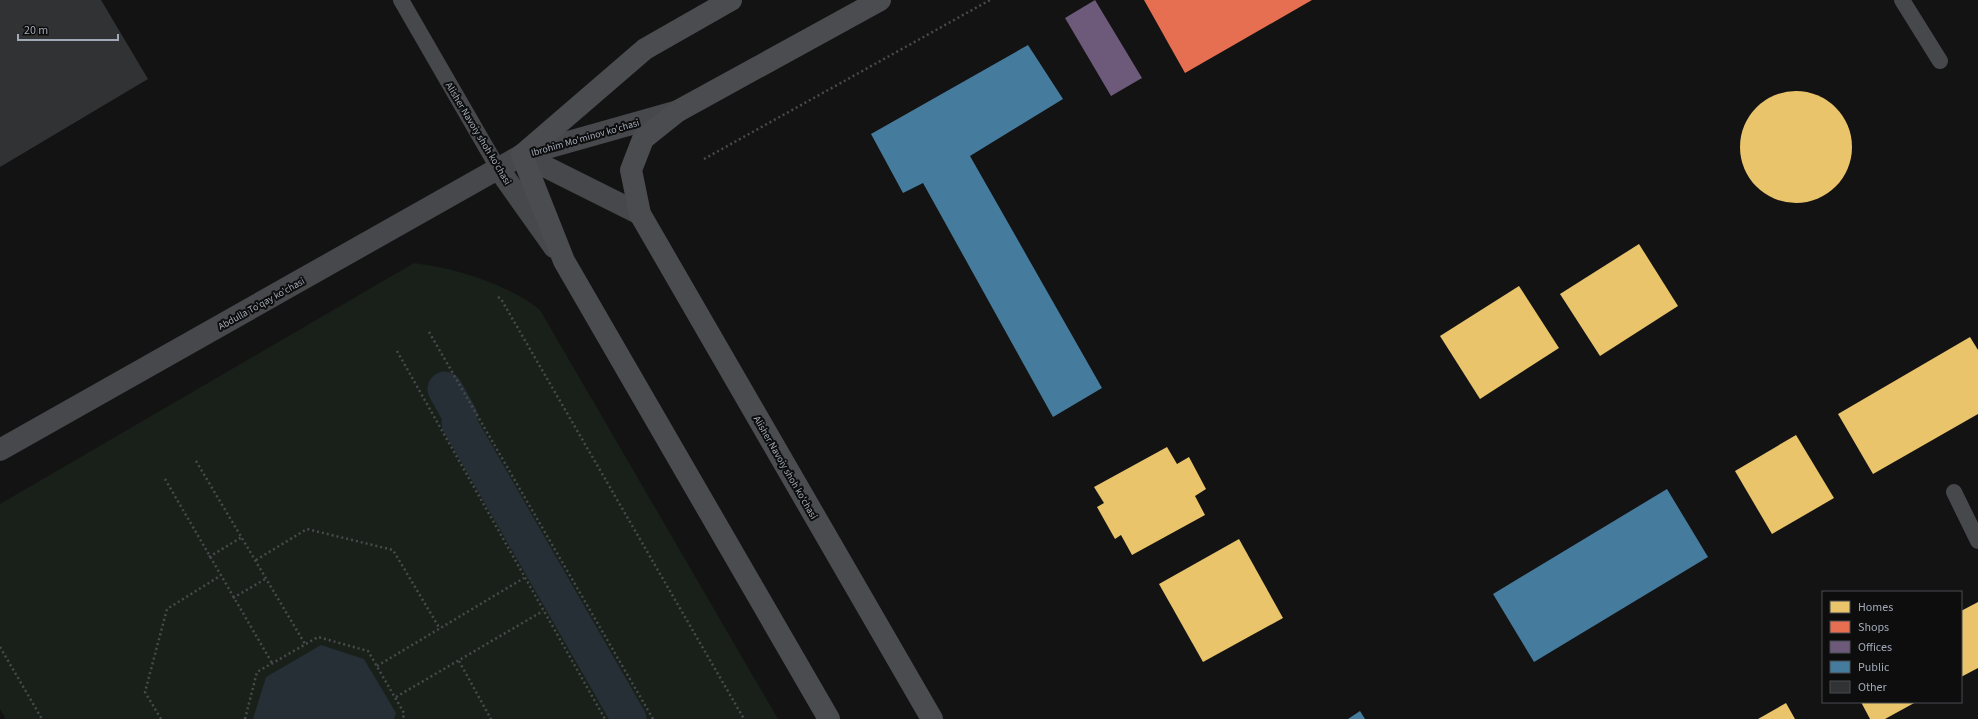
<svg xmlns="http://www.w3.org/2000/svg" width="1978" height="719" font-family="'Source Sans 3',sans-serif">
<rect width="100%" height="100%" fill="#131313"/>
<path fill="#182019" d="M 414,263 C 455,268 508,284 540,310 L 778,719 L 6,719 L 0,709 L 0,504 Z"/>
<path fill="#252f35" d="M 321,645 L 364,659 L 396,713 L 394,719 L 253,719 L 266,677 Z"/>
<g fill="#e9c46a">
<circle cx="1796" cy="147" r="56"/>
<path d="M 1639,244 L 1678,306 L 1600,356 L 1560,294 Z"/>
<path d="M 1519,286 L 1559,348 L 1480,399 L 1440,336 Z"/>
<path d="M 1970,337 L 1978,350 L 1978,414 L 1873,474 L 1838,414 Z"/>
<path d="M 1796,435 L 1834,498 L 1772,534 L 1735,471 Z"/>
<path d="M 1167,447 L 1177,464 L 1189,457 L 1206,489 L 1195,496 L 1205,515 L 1132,555 L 1121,535 L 1115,539 L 1097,507 L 1104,503 L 1094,487 Z"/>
<path d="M 1239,539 L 1283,618 L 1203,662 L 1159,584 Z"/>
<path d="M 1978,602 L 1978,668 L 1961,677 L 1961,611 Z"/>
<path d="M 1861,702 L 1916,702 L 1885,719 L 1870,719 Z"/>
<path d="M 1786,703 L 1795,719 L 1758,719 Z"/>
</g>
<path fill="#e76f51" d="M 1144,0 L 1312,0 L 1185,73 Z"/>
<path fill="#6d597a" d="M 1095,0 L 1142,78 L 1111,96 L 1065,18 Z"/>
<g fill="#457b9d">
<path d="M 1028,45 L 1063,99 L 970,156 L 1102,388 L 1053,417 L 923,183 L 903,193 L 871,134 Z"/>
<path d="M 1667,489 L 1708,557 L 1534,662 L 1493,594 Z"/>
<path d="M 1360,711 L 1365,719 L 1348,719 Z"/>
</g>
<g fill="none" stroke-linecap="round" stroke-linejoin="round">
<path stroke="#252f35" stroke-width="35" d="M 445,389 L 460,416 L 459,423 L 629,719"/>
</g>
<path fill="#313234" d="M 0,0 L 101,0 L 148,79 L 0,167 Z"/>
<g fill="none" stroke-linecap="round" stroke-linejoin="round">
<g stroke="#484a4d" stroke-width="2.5" stroke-dasharray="2 3" stroke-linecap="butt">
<path d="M 704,159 L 990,0"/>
<path d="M 498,297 L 501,299 L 744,719"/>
<path d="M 429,332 L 653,719"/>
<path d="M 397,351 L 605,719"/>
<path d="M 196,461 L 305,644"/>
<path d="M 165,479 L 272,663"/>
<path d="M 209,557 L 242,537"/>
<path d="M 256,560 L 307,529 L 393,550 L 440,629"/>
<path d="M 233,598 L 267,578"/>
<path d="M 0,647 L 42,719"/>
<path d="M 459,661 L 491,719"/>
<path d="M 377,666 L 524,578"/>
<path d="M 396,697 L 543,611"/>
<path d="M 161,719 L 145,692 L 167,609 L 220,576"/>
<path d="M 245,719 L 257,672 L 318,637 L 368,651 L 404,713 L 403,719"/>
</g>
<g stroke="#46484c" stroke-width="16">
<path d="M 401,0 L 498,168"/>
<path d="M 1902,0 L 1940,61"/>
<path d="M 1954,492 L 1978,541"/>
</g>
<g stroke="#46484c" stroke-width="22">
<path d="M 522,155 L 640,214"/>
<path d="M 498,168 L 554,247"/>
<path d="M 0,450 L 522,155 L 678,111"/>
</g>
<g stroke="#4a4c50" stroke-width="22">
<path d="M 731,0 L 645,49 L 522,155 L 564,261 L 829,719"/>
<path d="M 880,0 L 678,111 L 643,139 L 631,170 L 640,214 L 932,719"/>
</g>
</g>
<g text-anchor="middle" stroke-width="4" stroke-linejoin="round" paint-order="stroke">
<g font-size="10" fill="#a1aab6" stroke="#0d0d0e">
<text transform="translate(479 133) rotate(59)" y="4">Alisher Navoiy shoh ko'chasi</text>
<text transform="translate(585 137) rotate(-16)" y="4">Ibrohim Mo'minov ko'chasi</text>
<text transform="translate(261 303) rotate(-29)" y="4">Abdulla To'qay ko'chasi</text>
<text transform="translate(786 467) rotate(60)" y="4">Alisher Navoiy shoh ko'chasi</text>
</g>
</g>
<rect x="1822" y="591" width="140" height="112" fill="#0d0d0e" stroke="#484c51"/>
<rect x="1830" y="601" width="20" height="12" fill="#e9c46a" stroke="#484c51"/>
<text x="1858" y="611" font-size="12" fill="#a1aab6">Homes</text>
<rect x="1830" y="621" width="20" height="12" fill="#e76f51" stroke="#484c51"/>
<text x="1858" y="631" font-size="12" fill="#a1aab6">Shops</text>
<rect x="1830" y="641" width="20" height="12" fill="#6d597a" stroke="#484c51"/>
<text x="1858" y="651" font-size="12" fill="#a1aab6">Offices</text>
<rect x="1830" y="661" width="20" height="12" fill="#457b9d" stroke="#484c51"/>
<text x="1858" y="671" font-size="12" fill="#a1aab6">Public</text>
<rect x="1830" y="681" width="20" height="12" fill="#313234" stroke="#484c51"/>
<text x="1858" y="691" font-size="12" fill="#a1aab6">Other</text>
<path d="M18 34v6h100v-6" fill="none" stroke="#a1aab6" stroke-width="2"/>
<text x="24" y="34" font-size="12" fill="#a1aab6" stroke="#0d0d0e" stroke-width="3" paint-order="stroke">20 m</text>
</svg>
